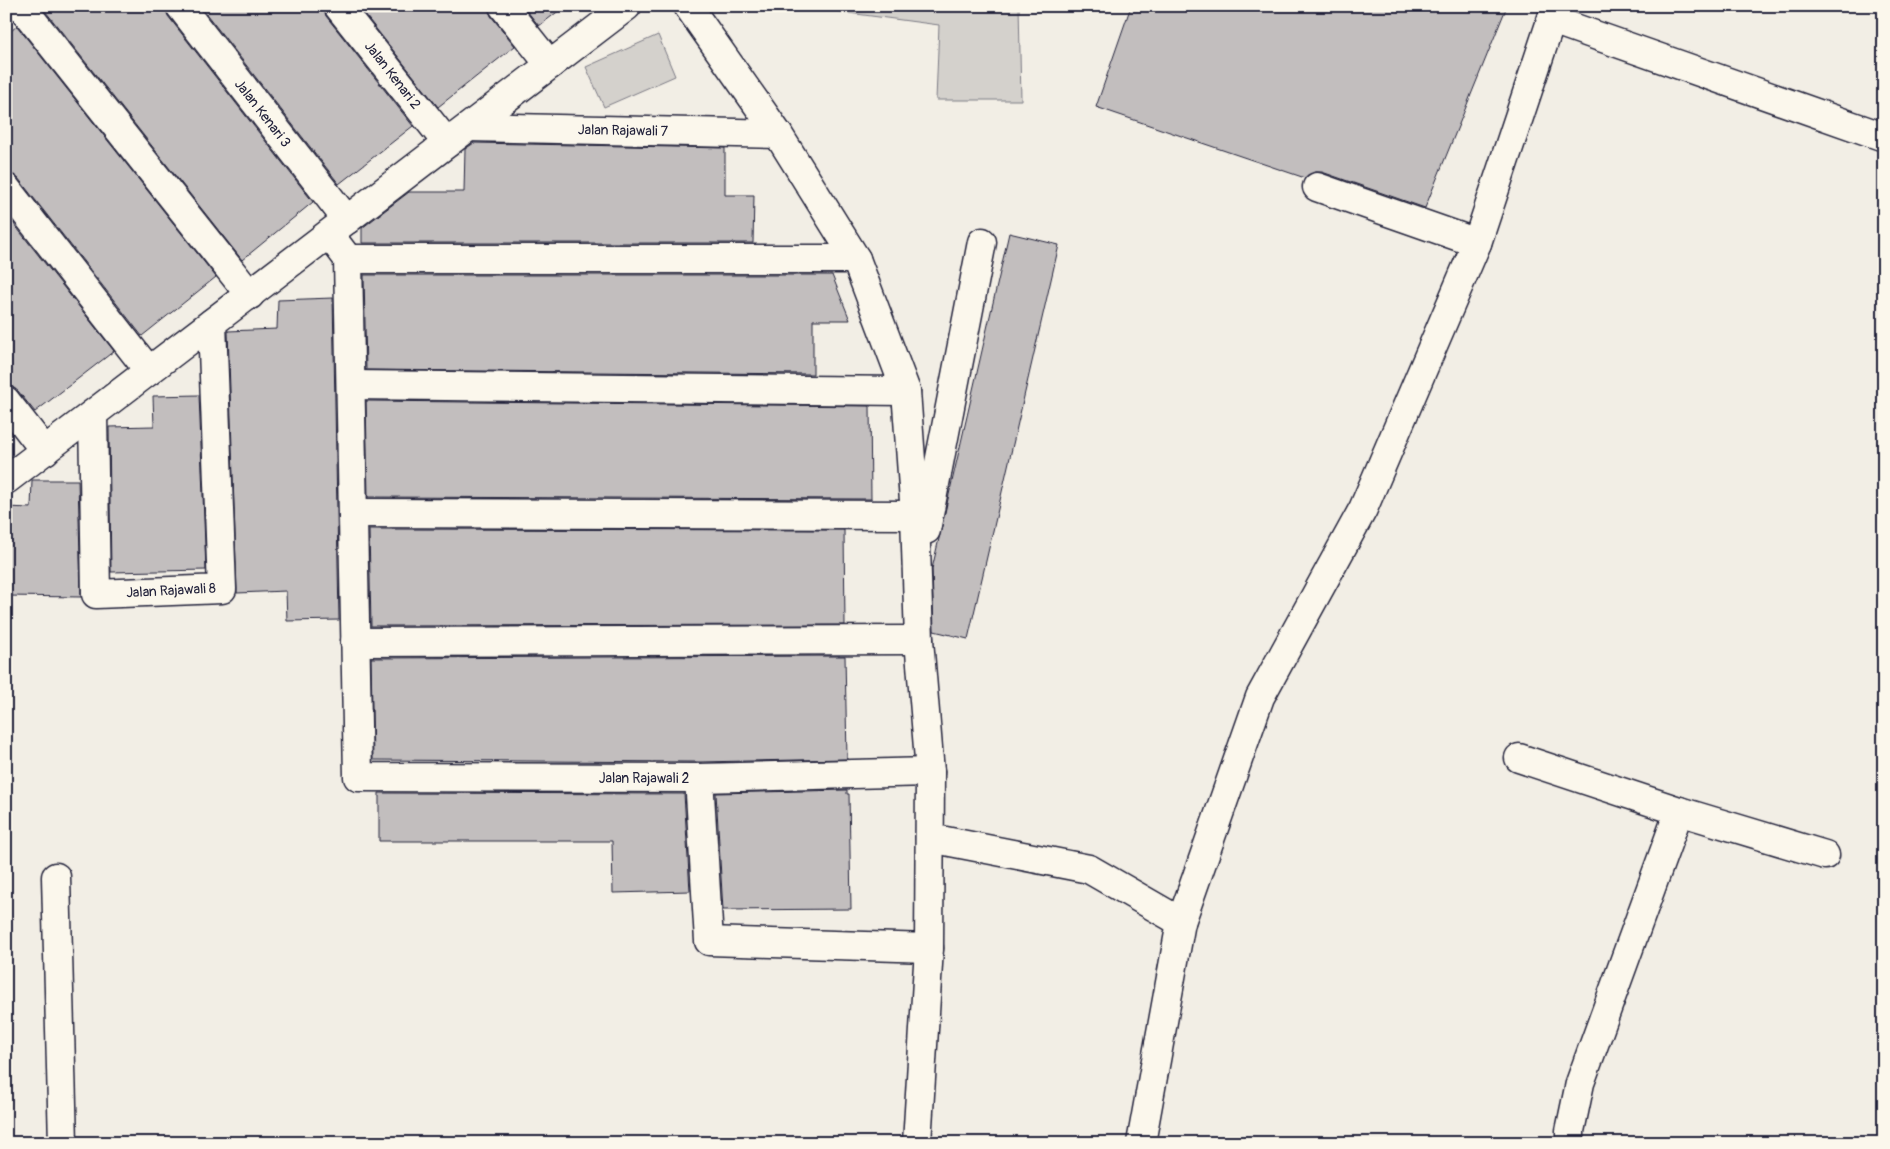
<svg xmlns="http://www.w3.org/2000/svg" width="1890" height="1149" font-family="Pangolin,sans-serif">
<rect width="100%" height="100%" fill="#f2eee5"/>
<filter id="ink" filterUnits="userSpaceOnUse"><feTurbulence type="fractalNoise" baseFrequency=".02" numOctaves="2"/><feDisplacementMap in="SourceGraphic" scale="10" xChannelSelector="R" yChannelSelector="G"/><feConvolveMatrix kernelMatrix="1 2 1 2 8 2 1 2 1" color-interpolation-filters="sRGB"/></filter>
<g filter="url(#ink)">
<g fill="#d4d1cc" stroke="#7b7a84">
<path d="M 796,6 L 1019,6 L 1021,100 L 936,100 L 939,25 Z"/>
<path d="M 658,35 L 675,76 L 604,107 L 586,67 Z"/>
</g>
<g fill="#c2bebe" stroke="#22223b">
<path d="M 165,6 L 168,16 L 313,202 L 242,260 L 42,7 Z"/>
<path d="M 200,6 L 323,6 L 326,16 L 413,126 L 339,184 Z"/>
<path d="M 358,6 L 488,6 L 491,16 L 515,46 L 438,107 Z"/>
<path d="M 523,6 L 565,6 L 539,26 Z"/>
<path d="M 1131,6 L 1507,6 L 1425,208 L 1322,172 L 1314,172 L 1305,178 L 1096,107 Z"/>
<path d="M 17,26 L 216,277 L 142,336 L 18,178 L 6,173 L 6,35 Z"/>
<path d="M 474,143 L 725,148 L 725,195 L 754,195 L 753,243 L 362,243 L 362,228 L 409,192 L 464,192 L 465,149 Z"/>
<path d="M 6,214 L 114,351 L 35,412 L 18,391 L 6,386 Z"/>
<path d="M 1009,233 L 1059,245 L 968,639 L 934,631 L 932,569 Z"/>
<path d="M 364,275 L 832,275 L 850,320 L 813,320 L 813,374 L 366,370 Z"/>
<path d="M 333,298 L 339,620 L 287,621 L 286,591 L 237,593 L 228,331 L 277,329 L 278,300 Z"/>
<path d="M 199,395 L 206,570 L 111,572 L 109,427 L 154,426 L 153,396 Z"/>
<path d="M 366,401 L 870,406 L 871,499 L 368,497 Z"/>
<path d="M 32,480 L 78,480 L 81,597 L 6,596 L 6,507 L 31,508 Z"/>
<path d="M 369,529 L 844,530 L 845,625 L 371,626 Z"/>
<path d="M 845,656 L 847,759 L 699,762 L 373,760 L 371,658 Z"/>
<path d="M 847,790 L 847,794 L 849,794 L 851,909 L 723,910 L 716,793 Z"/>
<path d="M 379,793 L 684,794 L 690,891 L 613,893 L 612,841 L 379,841 Z"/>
</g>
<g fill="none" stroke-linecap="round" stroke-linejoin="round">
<defs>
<g id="minor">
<path d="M 21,6 L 250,295"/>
<path d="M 180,6 L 347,220"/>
<path d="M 338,6 L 447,143"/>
<path d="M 503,6 L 550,65"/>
<path d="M 688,6 L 778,134 L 856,259 L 906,391 L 915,515 L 919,640 L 930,772 L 929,948 L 917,1143"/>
<path d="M 1552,20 L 1884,137"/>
<path d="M 469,127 L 778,134"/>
<path d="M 1317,187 L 1477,243"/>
<path d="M 6,188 L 149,371"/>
<path d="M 329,234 L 348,259 L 358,777 L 699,778 L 930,772"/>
<path d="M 348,259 L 856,259"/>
<path d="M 351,385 L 906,391"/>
<path d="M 6,401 L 45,451"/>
<path d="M 93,414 L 96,594 L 222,589 L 212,323"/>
<path d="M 6,480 L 627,6"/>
<path d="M 353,513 L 915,515"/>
<path d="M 926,530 L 982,242"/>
<path d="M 355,642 L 919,640"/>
<path d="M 1519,758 L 1679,811 L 1825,855"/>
<path d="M 699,778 L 709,941 L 929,948"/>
<path d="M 930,838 L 1089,869 L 1181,922"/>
<path d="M 56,877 L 63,1143"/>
<path d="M 1141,1143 L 1181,922 L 1260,697 L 1363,509 L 1477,243 L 1556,6"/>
<path d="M 1570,1143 L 1570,1131 L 1580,1083 L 1679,811"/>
</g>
</defs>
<use href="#minor" stroke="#22223b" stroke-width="31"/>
<use href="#minor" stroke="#fbf7ec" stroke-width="28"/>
</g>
</g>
<g text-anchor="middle" stroke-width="4.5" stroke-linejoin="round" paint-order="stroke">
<g font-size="14" fill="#22223b" stroke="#fbf7ec">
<text transform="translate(393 75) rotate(52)" y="5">Jalan Kenari 2</text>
<text transform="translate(263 113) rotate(52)" y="5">Jalan Kenari 3</text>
<text transform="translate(623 130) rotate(1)" y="5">Jalan Rajawali 7</text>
<text transform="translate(171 590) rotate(-3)" y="5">Jalan Rajawali 8</text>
<text x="644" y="783">Jalan Rajawali 2</text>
</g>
</g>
<rect width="1890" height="1149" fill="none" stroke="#fbf7ec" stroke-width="25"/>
<rect x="12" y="12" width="1865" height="1124" fill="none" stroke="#22223b" stroke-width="2" filter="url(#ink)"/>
</svg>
